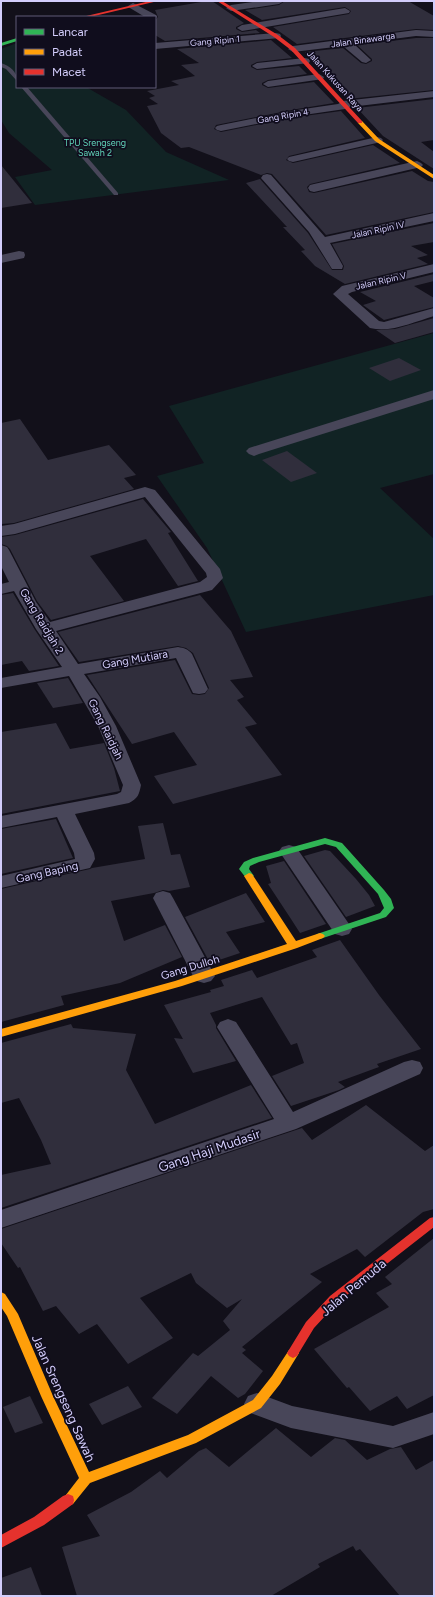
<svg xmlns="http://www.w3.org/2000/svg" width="435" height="1597" font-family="Figtree,sans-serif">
<rect width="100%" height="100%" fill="#12101a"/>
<g fill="#112324">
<path d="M 17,43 L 17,87 L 86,87 L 126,110 L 166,152 L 229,180 L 35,205 L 15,177 L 52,170 L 9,133 L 1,120 L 1,49 Z"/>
<path d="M 434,333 L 434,474 L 380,488 L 434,539 L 434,595 L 246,632 L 207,548 L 157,476 L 204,463 L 169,406 Z"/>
</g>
<g fill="#302e3c">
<path d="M 207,1 L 212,1 L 244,23 L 236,27 L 236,29 L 242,32 L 256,30 L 260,33 L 165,41 L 155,35 L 155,20 L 158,17 L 155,10 Z"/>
<path d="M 285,1 L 408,1 L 434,16 L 434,30 L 416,29 L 297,44 L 273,27 L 349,14 L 351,11 L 345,7 L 262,20 L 245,10 L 279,5 Z"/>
<path d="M 416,38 L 434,38 L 434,90 L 348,99 L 305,52 L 343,48 L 361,63 L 366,64 L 372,61 L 372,59 L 357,45 Z"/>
<path d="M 271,40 L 292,58 L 257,62 L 251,65 L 251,67 L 257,70 L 299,66 L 307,74 L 268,80 L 262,83 L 262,85 L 268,88 L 314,82 L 334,103 L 297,109 L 221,124 L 216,125 L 214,129 L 221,132 L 297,117 L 341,111 L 365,138 L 289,156 L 286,160 L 293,163 L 373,145 L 400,163 L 310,184 L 307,187 L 309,192 L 314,193 L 412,171 L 428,181 L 434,182 L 434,212 L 326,235 L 272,174 L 267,173 L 261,175 L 189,147 L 181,148 L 161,133 L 147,106 L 158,104 L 149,98 L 155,96 L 147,91 L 179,85 L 171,81 L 195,76 L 181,65 L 199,63 L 177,49 Z"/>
<path d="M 434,99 L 434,140 L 421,142 L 434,152 L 434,169 L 383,136 L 357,108 Z"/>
<path d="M 1,165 L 32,203 L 1,208 Z"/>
<path d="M 260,179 L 308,233 L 332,270 L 343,270 L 344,266 L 332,244 L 434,223 L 434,242 L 411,246 L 428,255 L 417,258 L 428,264 L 345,284 L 315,266 L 301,251 L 305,250 L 283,227 L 287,227 L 246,183 Z"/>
<path d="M 434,274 L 434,281 L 414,286 L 434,298 L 434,307 L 384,320 L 363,305 L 376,301 L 360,292 Z"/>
<path d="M 434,318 L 434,332 L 395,343 L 376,330 L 395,329 Z"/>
<path d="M 399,358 L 421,370 L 390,381 L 369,368 Z"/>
<path d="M 20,419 L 48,460 L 109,445 L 136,475 L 124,478 L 134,489 L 14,523 L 1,524 L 1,423 Z"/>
<path d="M 287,451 L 317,473 L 291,482 L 262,460 Z"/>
<path d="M 143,499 L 171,532 L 168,533 L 198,581 L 178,586 L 146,539 L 90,556 L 124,601 L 51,620 L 37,601 L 10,549 L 7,546 L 1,544 L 1,537 L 15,535 Z"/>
<path d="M 13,593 L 35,630 L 59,666 L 29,671 L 22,661 L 1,665 L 1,595 Z"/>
<path d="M 200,595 L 231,631 L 253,677 L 230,680 L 244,697 L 237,700 L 257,724 L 245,727 L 282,775 L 173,804 L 154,776 L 197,765 L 174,732 L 132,744 L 87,675 L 175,660 L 192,694 L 199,695 L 205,694 L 209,688 L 193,653 L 186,648 L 178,646 L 79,662 L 58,632 Z"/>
<path d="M 68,678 L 83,703 L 53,708 L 37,683 Z"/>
<path d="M 56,723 L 70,749 L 104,743 L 114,768 L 120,791 L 1,814 L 1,732 Z"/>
<path d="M 56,819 L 73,858 L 1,874 L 1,829 Z"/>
<path d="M 163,823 L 171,855 L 180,854 L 190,887 L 169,891 L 163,890 L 154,893 L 111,901 L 124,941 L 165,925 L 182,957 L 120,983 L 61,996 L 64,1005 L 1,1022 L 1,889 L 90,869 L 92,868 L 145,859 L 138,826 Z"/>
<path d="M 325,850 L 330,851 L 356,879 L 369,895 L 375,906 L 346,917 L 304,856 Z"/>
<path d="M 284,861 L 326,924 L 300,933 L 291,919 L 268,884 L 271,883 L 266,866 Z"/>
<path d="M 246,893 L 265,922 L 226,932 L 240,953 L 210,963 L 185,917 Z"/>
<path d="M 340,940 L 379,995 L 421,1049 L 377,1064 L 379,1067 L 338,1082 L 345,1087 L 339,1090 L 291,1106 L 272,1076 L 304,1063 L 297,1043 L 291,1045 L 262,997 L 210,1013 L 216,1025 L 216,1028 L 236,1061 L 193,1073 L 174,1038 L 183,1039 L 164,1005 L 211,992 L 210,990 L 224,986 L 221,980 L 252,970 L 257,978 L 317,957 L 312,950 Z"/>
<path d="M 71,1024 L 73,1028 L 136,1034 L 126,1070 L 155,1124 L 251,1085 L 272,1118 L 1,1208 L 1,1175 L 51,1164 L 41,1140 L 19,1098 L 1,1103 L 1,1043 Z"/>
<path d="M 366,1105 L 425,1151 L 434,1145 L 434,1209 L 423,1212 L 365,1257 L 357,1249 L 310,1274 L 322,1282 L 242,1347 L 246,1350 L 242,1353 L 263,1371 L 245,1394 L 238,1398 L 211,1376 L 177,1414 L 152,1398 L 193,1353 L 198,1356 L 230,1330 L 223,1321 L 242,1299 L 227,1308 L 196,1283 L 191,1273 L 140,1298 L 173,1338 L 128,1364 L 97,1324 L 79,1334 L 56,1306 L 43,1311 L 20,1267 L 18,1268 L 1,1243 L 1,1229 L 302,1128 L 312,1140 Z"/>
<path d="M 434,1238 L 434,1395 L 407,1409 L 397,1396 L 370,1411 L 349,1387 L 347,1388 L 314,1349 L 389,1307 L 376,1293 L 392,1284 L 385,1277 Z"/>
<path d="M 128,1386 L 142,1407 L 102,1425 L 89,1404 Z"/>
<path d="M 30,1396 L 43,1423 L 15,1433 L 3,1407 Z"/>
<path d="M 276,1428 L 311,1457 L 335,1438 L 345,1440 L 367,1460 L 390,1449 L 401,1447 L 416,1470 L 434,1460 L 434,1596 L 400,1596 L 360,1549 L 356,1551 L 353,1546 L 318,1564 L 320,1567 L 271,1596 L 77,1596 L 62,1547 L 100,1536 L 87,1515 L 131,1492 L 160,1471 L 167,1478 L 199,1451 L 206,1448 L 229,1467 Z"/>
<path d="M 31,1567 L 42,1596 L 1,1596 L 1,1578 Z"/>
</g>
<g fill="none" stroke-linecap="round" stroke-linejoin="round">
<g fill="#484659" fill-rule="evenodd">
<path d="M 1,63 C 10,66 17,71 17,81 L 6,69 L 1,67 Z"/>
<path d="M 21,87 L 27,87 L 118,193 L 118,195 L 114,195 Z"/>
</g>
<g fill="#484659" fill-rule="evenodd">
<path d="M 259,1 L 284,1 L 279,4 L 231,11 L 226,8 L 231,5 Z"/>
<path d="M 133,3 L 156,15 L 157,17 L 155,19 L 155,17 L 145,17 L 130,8 L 128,6 Z"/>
<path d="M 345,8 L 350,11 L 349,13 L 242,31 L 237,28 L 242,25 Z"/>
<path d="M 416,30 L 434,31 L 434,37 L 416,36 L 354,44 L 371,60 L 366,63 L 362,62 L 343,46 L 293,52 L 288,49 L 293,46 Z"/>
<path d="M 276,33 L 280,34 L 281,36 L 280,38 L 155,49 L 155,43 Z"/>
<path d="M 305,58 L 309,59 L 310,61 L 309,63 L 257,69 L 252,66 L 257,63 Z"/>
<path d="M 319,74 L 324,77 L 323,79 L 268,87 L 263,84 L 268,81 Z"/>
<path d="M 434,91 L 434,97 L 350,107 L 345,109 L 297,116 L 221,131 L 217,130 L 215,128 L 217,126 L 221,125 L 297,110 L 338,104 L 343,101 Z"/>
<path d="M 377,137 L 381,138 L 383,140 L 381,142 L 293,162 L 289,161 L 287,159 L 289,157 Z"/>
<path d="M 417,161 L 421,163 L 423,165 L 421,167 L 314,192 L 310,191 L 308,188 L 310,185 L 314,184 Z"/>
<path d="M 267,174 L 271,175 L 325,237 L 434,213 L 434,221 L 330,243 L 343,266 L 342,269 L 332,269 L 309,232 L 261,178 L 263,175 Z"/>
<path d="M 19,251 L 24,252 L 25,255 L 24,258 L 1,263 L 1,255 Z"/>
<path d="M 434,264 L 434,272 L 352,292 L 348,294 L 379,321 L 384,322 L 434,308 L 434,316 C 414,322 391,333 370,328 L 333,294 L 342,286 Z"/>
<path d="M 434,390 L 434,399 L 259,454 L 254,456 L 249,454 L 246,451 L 249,448 Z"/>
<path d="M 145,487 L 155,490 L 220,569 L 223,578 L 212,590 L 56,631 L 78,664 L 178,647 C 184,648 188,649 192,654 L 208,689 L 205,693 L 199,694 L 193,693 L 176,658 L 84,674 L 100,697 L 116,726 L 141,785 C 139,795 138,798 129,803 L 75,814 L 94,853 L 95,859 L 90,868 L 1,888 L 1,876 L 75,859 L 74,853 L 57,817 L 1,828 L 1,816 L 117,794 L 121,792 L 123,785 L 98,726 L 69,676 L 1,688 L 1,678 L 62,667 L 36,629 L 14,591 L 1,594 L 1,584 L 9,582 L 1,566 L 1,545 L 7,547 L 9,550 L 36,602 L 50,622 L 200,582 L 207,577 L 206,573 L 145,497 L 15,534 L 1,536 L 1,526 L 14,524 Z"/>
<path d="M 289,845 L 296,847 L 349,924 L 352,929 L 349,934 L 342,936 L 335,934 L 279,851 L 282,847 Z"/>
<path d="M 163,891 L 170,893 L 173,898 L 215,976 L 211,981 L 204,983 L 197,981 L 193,976 L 153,898 L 156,893 Z"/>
<path d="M 228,1019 L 236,1022 L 293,1112 L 404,1062 L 412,1060 L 420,1062 L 423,1068 L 420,1074 L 296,1129 L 1,1228 L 1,1210 L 274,1119 L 217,1027 L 220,1022 Z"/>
<path d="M 257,1393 L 292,1406 L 393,1426 L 434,1412 L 434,1434 L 393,1448 L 291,1428 L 248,1412 L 244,1404 L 248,1396 Z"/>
</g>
<g fill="#30b455" fill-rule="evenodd">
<path d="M 17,38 L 17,41 L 1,46 L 1,43 Z"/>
<path d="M 325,838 L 342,843 L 384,890 L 391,899 L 394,908 L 386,917 L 320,939 L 317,938 L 315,936 L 317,934 L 380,913 L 384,908 L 378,894 L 336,847 L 325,844 L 259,862 L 250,866 L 249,869 L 254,876 L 249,879 L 246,878 L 239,869 L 244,862 L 253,858 Z"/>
</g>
<g fill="#ff9f0a" fill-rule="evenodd">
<path d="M 358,121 L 362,121 L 379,139 L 434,175 L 434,179 L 375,141 L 358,123 Z"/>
<path d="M 249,873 L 252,874 L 296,941 L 320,933 L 323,934 L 325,936 L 323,938 L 297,948 L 182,986 L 1,1037 L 1,1029 L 175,981 L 287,944 L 244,876 Z"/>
<path d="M 1,1292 L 5,1294 L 18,1314 L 53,1396 L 89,1472 L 188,1435 L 253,1400 L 272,1376 L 289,1350 L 293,1348 L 297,1350 L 299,1353 L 280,1384 L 261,1408 L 196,1443 L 90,1483 L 73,1504 L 68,1506 L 63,1504 L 62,1500 L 79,1478 L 41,1396 L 7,1316 L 1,1307 Z"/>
</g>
<g fill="#e5322d" fill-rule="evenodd">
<path d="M 150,1 L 158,1 L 90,17 L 82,17 Z"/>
<path d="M 217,1 L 222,1 L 278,35 L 295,48 L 362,121 L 362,123 L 358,123 L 291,50 L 274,37 Z"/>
<path d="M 434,1217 L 434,1227 L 338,1302 L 314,1328 L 297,1356 L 293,1358 L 289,1356 L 287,1353 L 306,1322 L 330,1296 L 430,1218 Z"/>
<path d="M 68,1494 L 73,1496 L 74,1500 L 73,1504 L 44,1525 L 1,1548 L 1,1535 L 34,1517 L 63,1496 Z"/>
</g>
</g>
<g text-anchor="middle" stroke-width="3.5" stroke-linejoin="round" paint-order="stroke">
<g font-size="9" fill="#d3cdfb" stroke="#100d1d">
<text transform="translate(363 40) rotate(-8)" y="3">Jalan Binawarga</text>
<text transform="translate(215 41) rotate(-5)" y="3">Gang Ripin 1</text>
<text transform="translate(335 81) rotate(48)" y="3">Jalan Kukusan Raya</text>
<text transform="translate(283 116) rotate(-10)" y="3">Gang Ripin 4</text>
<text transform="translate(378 230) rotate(-12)" y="3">Jalan Ripin IV</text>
<text transform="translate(381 281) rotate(-13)" y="3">Jalan Ripin V</text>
</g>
<g font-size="9" fill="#60d4b9" stroke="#100d1d">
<text x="95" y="146">TPU Srengseng<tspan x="95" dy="10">Sawah 2</tspan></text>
</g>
<g font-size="11" fill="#d3cdfb" stroke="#100d1d">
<text transform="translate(42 621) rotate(59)" y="4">Gang Raidjah 2</text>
<text transform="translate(135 659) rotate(-10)" y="4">Gang Mutiara</text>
<text transform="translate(106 729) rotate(64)" y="4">Gang Raidjah</text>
<text transform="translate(47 872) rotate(-13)" y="4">Gang Baping</text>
<text transform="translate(190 967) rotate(-17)" y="4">Gang Dulloh</text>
</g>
<g font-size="13" fill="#d3cdfb" stroke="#100d1d">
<text transform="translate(209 1150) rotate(-19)" y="5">Gang Haji Mudasir</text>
<text transform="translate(353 1287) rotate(-40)" y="5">Jalan Pemuda</text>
<text transform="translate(64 1398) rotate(66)" y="5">Jalan Srengseng Sawah</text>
</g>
</g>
<rect width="435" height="1597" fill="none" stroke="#d3cdfb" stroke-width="4"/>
<rect x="16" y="16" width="140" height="72" fill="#100d1d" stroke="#5e5a76"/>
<rect x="24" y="29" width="20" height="6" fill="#30b455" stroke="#5e5a76"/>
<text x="52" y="36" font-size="12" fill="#d3cdfb">Lancar</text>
<rect x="24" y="49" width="20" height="6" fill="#ff9f0a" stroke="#5e5a76"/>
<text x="52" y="56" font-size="12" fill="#d3cdfb">Padat</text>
<rect x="24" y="69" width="20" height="6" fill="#e5322d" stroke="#5e5a76"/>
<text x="52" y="76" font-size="12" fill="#d3cdfb">Macet</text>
</svg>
